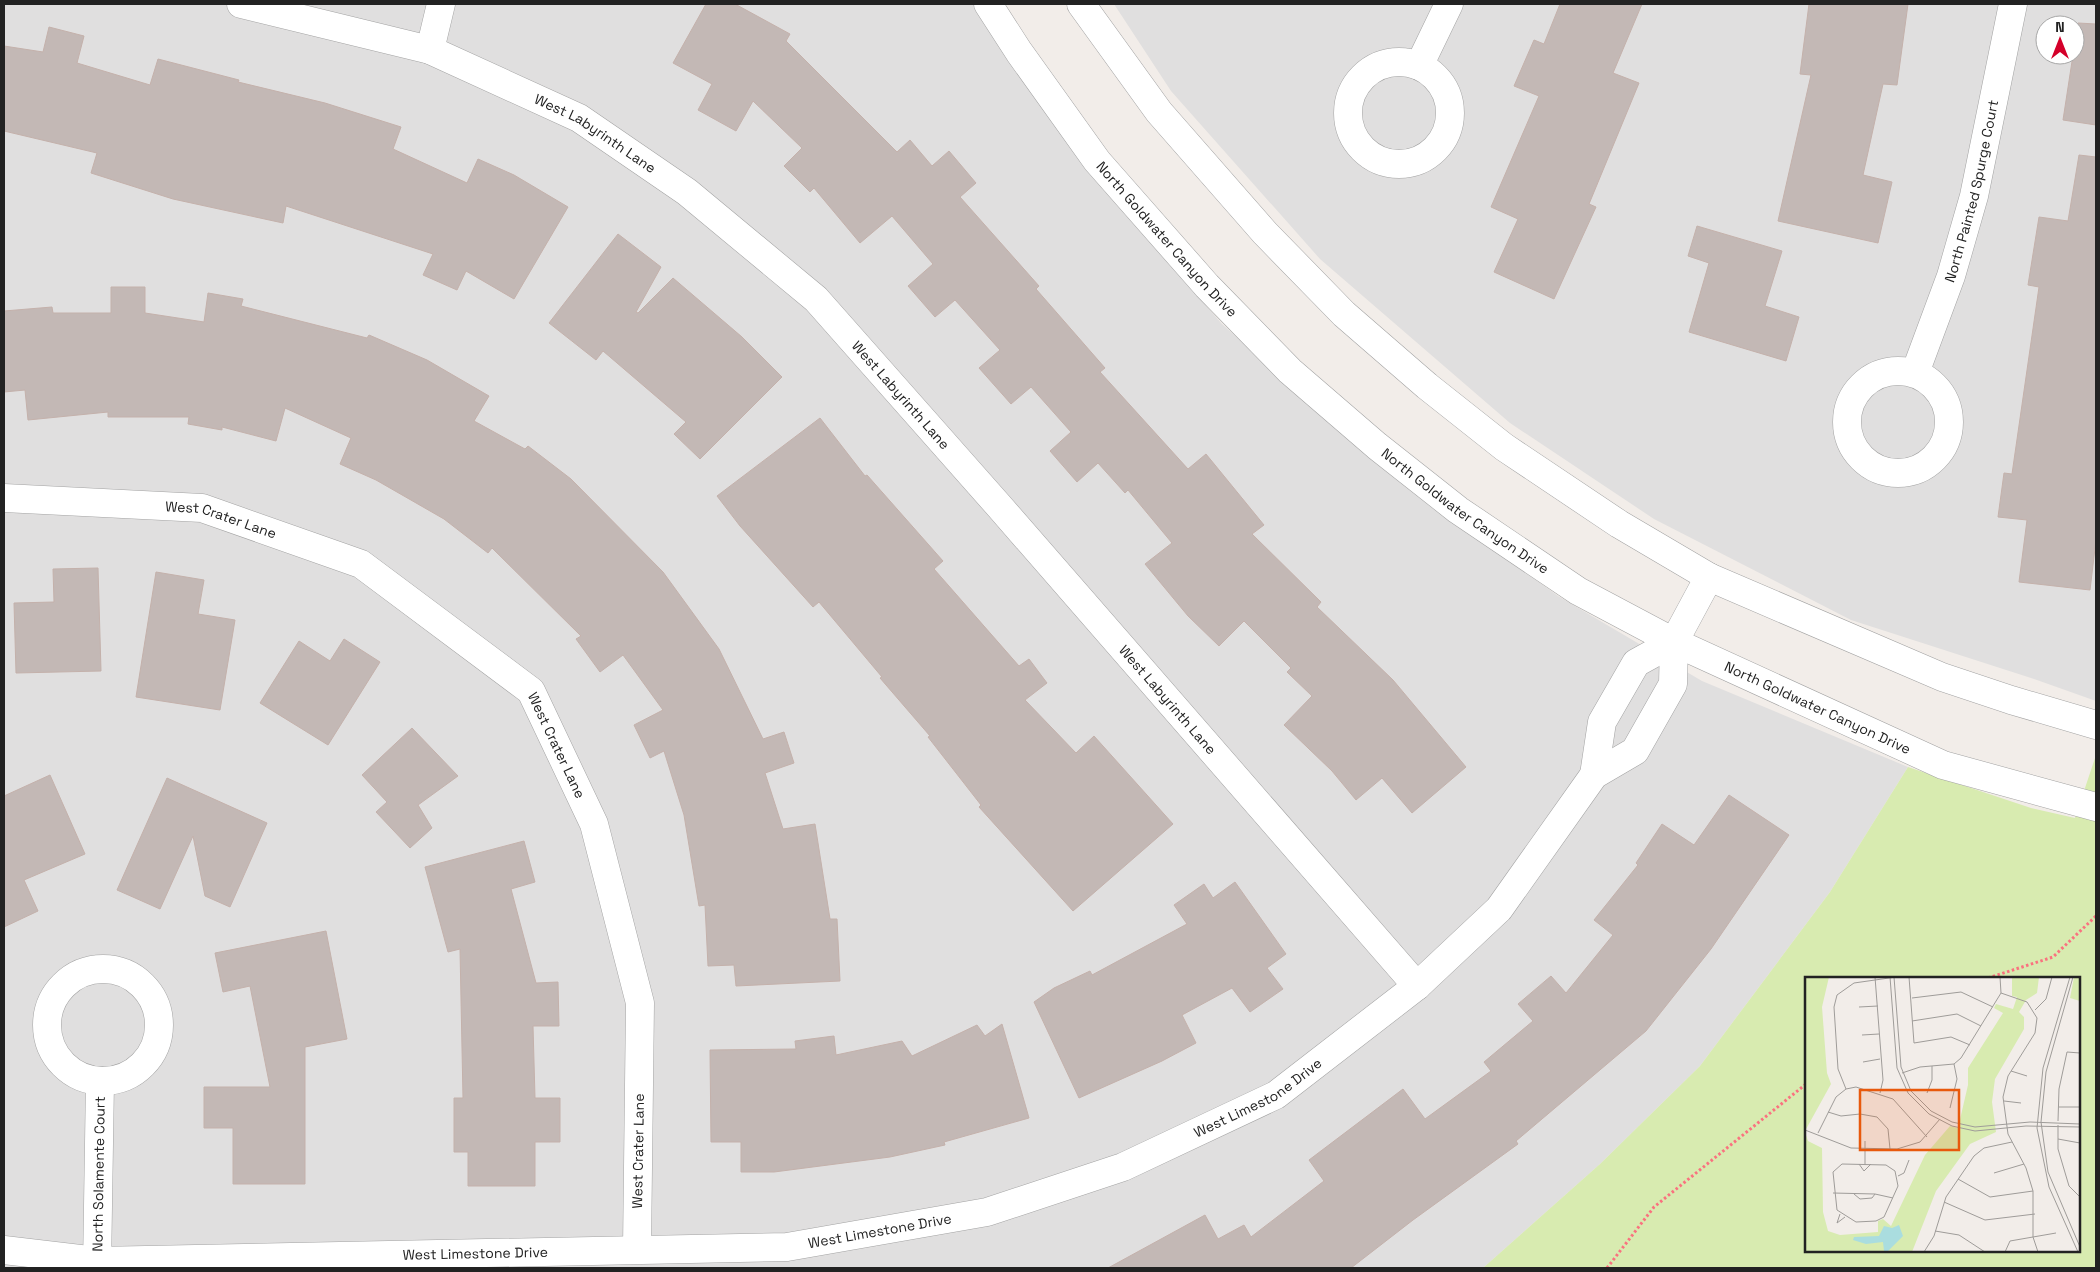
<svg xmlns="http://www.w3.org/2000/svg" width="2100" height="1272" font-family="'Space Grotesk',sans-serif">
<rect width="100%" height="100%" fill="#f2ede9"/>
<g fill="#e0dfdf" fill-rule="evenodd">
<path d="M 4,4 L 975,4 L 1091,173 L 1222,324 L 1391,475 L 1558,596 L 1702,681 L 1908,767 L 1830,892 L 1700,1066 L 1600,1164 L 1483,1268 L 4,1268 Z"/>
<path d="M 1114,4 L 2096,4 L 2096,701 L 2031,678 L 1851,620 L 1654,519 L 1510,423 L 1320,259 L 1171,91 ZM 2045,25 L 2075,25 L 2075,55 L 2045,55 Z"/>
</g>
<path fill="#d8ebb0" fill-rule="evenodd" d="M 2096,755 L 2096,1268 L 1483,1268 L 1600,1164 L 1700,1066 L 1830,892 L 1908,767 L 2031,808 L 2075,818 ZM 1806,978 L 2079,978 L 2079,1251 L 1806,1251 Z"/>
<g fill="#c3b8b5" stroke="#c4b1ab">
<path d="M 706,4 L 735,4 L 790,34 L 786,41 L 897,152 L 910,140 L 932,166 L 949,151 L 976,183 L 960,197 L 1039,286 L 1036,289 L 1105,368 L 1100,372 L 1188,469 L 1206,454 L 1264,525 L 1252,534 L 1321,602 L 1317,607 L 1393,680 L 1466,767 L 1412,813 L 1382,778 L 1356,800 L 1332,771 L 1284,725 L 1312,696 L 1287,672 L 1291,668 L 1244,621 L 1219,646 L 1188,616 L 1145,564 L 1172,543 L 1128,490 L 1125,493 L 1098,463 L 1077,482 L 1050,451 L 1071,432 L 1031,387 L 1011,404 L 979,368 L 1000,350 L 955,300 L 935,317 L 908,286 L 933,264 L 892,216 L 860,243 L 814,188 L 810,192 L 784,166 L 802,148 L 753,101 L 736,131 L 698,110 L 712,84 L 673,63 Z"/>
<path d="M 1560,4 L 1642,4 L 1613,73 L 1639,83 L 1589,204 L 1596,207 L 1554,299 L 1494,272 L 1518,219 L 1491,207 L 1539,96 L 1514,86 L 1534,40 L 1544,44 Z"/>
<path d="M 1809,4 L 1908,4 L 1897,85 L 1883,84 L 1863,175 L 1892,182 L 1878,243 L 1778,221 L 1811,75 L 1800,74 Z"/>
<path d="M 2078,23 L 2096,24 L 2096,125 L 2063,120 L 2073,55 L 2075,55 Z"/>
<path d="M 49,27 L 84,36 L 77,63 L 150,85 L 158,59 L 239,80 L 238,82 L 325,103 L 401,127 L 393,149 L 467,183 L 478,159 L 514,175 L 568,207 L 514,299 L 466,271 L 457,290 L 423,275 L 433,254 L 286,206 L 283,223 L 173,199 L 91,173 L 97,153 L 4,131 L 4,46 L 43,52 Z"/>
<path d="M 2079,155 L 2096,157 L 2096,540 L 2090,590 L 2019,582 L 2027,520 L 1998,517 L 2004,473 L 2012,474 L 2039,287 L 2028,285 L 2039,217 L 2068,221 Z"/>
<path d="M 1697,226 L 1782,251 L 1765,306 L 1799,317 L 1786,361 L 1689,332 L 1709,263 L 1688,256 Z"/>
<path d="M 618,234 L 661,267 L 636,312 L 638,313 L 673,278 L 742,337 L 782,377 L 700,459 L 674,434 L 686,422 L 603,351 L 596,360 L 549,323 Z"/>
<path d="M 111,287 L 145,287 L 145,313 L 204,322 L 208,293 L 243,299 L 241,306 L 367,338 L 369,335 L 427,360 L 489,396 L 474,421 L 525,449 L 528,446 L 571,479 L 663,572 L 719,649 L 763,739 L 784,732 L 794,763 L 765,773 L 783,829 L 815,824 L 830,919 L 837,919 L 840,981 L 736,986 L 734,965 L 708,966 L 705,905 L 699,906 L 684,815 L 664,751 L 650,758 L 634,725 L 663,710 L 623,655 L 600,672 L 576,639 L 581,636 L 492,548 L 488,553 L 444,519 L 376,480 L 340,464 L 351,438 L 285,408 L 276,441 L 222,427 L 222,430 L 188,424 L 189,417 L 108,417 L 108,412 L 28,420 L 25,390 L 4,392 L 4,311 L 52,307 L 53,313 L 111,313 Z"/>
<path d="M 820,418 L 865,476 L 867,475 L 943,561 L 934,569 L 1019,666 L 1029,659 L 1047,683 L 1025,700 L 1076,753 L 1094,736 L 1173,824 L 1073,911 L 979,807 L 981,805 L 928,737 L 930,736 L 880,678 L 882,677 L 819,602 L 813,607 L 740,526 L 717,496 Z"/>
<path d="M 98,568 L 101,671 L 16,673 L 14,603 L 54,602 L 53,569 Z"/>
<path d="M 156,572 L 204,580 L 198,614 L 235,620 L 220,710 L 136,697 Z"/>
<path d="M 344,639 L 380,662 L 328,745 L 260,703 L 299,641 L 330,661 Z"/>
<path d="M 412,728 L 458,776 L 418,805 L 432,828 L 410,848 L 376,812 L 387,802 L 362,775 Z"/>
<path d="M 50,775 L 85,854 L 24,880 L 38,911 L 4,927 L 4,796 Z"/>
<path d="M 167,778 L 267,823 L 230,907 L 205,896 L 193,836 L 160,909 L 117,890 Z"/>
<path d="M 1729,795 L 1789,835 L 1711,949 L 1646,1031 L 1516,1141 L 1518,1144 L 1413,1220 L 1351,1268 L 1108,1268 L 1205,1215 L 1218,1239 L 1244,1225 L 1251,1237 L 1324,1181 L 1309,1160 L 1403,1089 L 1425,1119 L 1491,1071 L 1484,1062 L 1533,1021 L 1518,1004 L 1551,976 L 1566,993 L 1613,935 L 1594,920 L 1638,865 L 1636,863 L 1662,824 L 1694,845 Z"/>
<path d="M 524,841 L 535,882 L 511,889 L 536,983 L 558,982 L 559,1026 L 533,1026 L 535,1098 L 560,1098 L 560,1142 L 535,1142 L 535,1186 L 468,1186 L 468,1152 L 454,1152 L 454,1098 L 463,1098 L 460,949 L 448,952 L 425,867 Z"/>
<path d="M 1235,882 L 1286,954 L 1267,968 L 1283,989 L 1250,1012 L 1232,988 L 1182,1015 L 1196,1043 L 1162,1061 L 1079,1098 L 1034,1002 L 1054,988 L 1090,971 L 1092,975 L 1187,924 L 1174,905 L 1204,884 L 1213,898 Z"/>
<path d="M 326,931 L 347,1039 L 305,1047 L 305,1184 L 233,1184 L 233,1128 L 204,1128 L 204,1087 L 270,1087 L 250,986 L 223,992 L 215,953 Z"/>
<path d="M 1002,1024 L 1029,1118 L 944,1142 L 945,1145 L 890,1157 L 774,1172 L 741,1172 L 741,1142 L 711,1142 L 710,1050 L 796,1049 L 795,1041 L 834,1036 L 836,1055 L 902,1041 L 912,1056 L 977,1025 L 985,1036 Z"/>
</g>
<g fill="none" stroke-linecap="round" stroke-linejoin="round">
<defs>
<g id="minor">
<path id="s1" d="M 241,4 L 430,50 L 579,118 L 687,192 L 816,299 L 999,506 L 1417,986"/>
<path id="s2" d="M 988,4 L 1019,52 L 1097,161 L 1207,286 L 1290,371 L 1377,446 L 1458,510 L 1578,591 L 1674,642 L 1943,765 L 2096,807"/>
<path d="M 1081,4 L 1159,112 L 1265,233 L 1344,314 L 1427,386 L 1504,447 L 1619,524 L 1709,577 L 1942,677 L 2011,700 L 2096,725"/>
<path d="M 430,50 L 441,4"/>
<circle cx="1399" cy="113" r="51"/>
<path d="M 1419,66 L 1449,4"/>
<circle cx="1898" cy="422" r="51"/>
<path id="s3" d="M 1915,373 L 1951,276 L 1974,196 L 2013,4"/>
<path id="s4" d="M 4,498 L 202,508 L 361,564 L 531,691 L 594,824 L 640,1003 L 637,1249"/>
<path d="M 1594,775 L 1602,722 L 1636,663 L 1674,642"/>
<circle cx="103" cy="1025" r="56"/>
<path id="s5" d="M 4,1250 L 97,1261 L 787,1247 L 987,1212 L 1123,1167 L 1276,1095 L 1417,986 L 1499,909 L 1594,775 L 1635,751 L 1673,684 L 1674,642 L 1709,577"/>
<path id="s6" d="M 97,1268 L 100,1081"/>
</g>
</defs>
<use href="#minor" stroke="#a3a3a3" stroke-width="29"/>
<g stroke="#fa727f" stroke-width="3" stroke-dasharray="2.5 2.5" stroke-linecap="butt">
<path d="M 1988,978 L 2053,957 L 2096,916"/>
<path d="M 1607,1268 L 1654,1207 L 1806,1084"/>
</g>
<use href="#minor" stroke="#fff" stroke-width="28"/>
</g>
<g text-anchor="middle" stroke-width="4" stroke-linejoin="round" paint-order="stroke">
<g font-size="14" fill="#222" stroke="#fff">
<text dy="5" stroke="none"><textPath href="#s1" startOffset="380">West Labyrinth Lane</textPath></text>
<text dy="5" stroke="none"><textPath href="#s3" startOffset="191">North Painted Spurge Court</textPath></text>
<text dy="5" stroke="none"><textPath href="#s2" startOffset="296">North Goldwater Canyon Drive</textPath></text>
<text dy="5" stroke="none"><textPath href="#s1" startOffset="785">West Labyrinth Lane</textPath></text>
<text dy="5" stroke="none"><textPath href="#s2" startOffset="701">North Goldwater Canyon Drive</textPath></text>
<text dy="5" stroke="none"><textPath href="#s4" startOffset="219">West Crater Lane</textPath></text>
<text dy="5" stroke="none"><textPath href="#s1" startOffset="1190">West Labyrinth Lane</textPath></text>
<text dy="5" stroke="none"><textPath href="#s2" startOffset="1106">North Goldwater Canyon Drive</textPath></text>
<text dy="5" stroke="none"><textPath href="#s4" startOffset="639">West Crater Lane</textPath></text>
<text dy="5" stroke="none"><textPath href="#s5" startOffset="1282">West Limestone Drive</textPath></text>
<text transform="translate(638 1151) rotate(-89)" y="5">West Crater Lane</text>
<text dy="5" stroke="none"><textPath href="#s6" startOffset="94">North Solamente Court</textPath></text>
<text dy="5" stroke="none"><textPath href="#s5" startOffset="878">West Limestone Drive</textPath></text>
<text dy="5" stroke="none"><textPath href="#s5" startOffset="472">West Limestone Drive</textPath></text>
</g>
</g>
<g transform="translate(1805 977)">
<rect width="275" height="275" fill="#f2ede9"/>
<path d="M 0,0 L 24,0 L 17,30 L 22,96 L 26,107 L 0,154 ZM 207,0 L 234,0 L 232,16 L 221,23 L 214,35 L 219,40 L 219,52 L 190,102 L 187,125 L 191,155 L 165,167 L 131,214 L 107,275 L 0,275 L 0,155 L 3,164 L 17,171 L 18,235 L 23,254 L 35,258 L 73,255 L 73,244 L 78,242 L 86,249 L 120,178 L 145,149 L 153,151 L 163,108 L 163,91 L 198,36 L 189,31 L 191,27 L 208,32 L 212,20 L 207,19 ZM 269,0 L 275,0 L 275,24 L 265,21 Z" fill="#d8ebb0"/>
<path d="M 94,248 L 98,259 L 83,274 L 79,274 L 78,265 L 61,267 L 48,263 L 49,260 L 74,259 L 79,249 L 87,251 Z" fill="#aadddf"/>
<path fill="none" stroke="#9f9c99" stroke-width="1" d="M 70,0 L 78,103 L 75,116M 85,0 L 92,91 L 103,116 L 124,137 L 147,149 L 170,154 L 221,149 L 275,150M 89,0 L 96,90 L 106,114 L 126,134 L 147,145 L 170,150 L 225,145 L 275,147M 104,0 L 109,66 L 146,60 L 165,68M 265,0 L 238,91 L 232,151 L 244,210 L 273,275M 268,0 L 241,95 L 236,145 L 243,195 L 275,270M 196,16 L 222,25 L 232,41 L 230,56 L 203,99 L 198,120 L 203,157 L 221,191 L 228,214 L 228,260 L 233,275M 107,21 L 156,15 L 188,30M 54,30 L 73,29M 230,33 L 241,22 L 247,0M 107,44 L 152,37 L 176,49M 57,58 L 74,57M 58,85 L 75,82M 206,94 L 222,99M 97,96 L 115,90 L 149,87 L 156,81 L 196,16 L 195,0M 41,112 L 33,92 L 29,30 L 32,18 L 49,6 L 91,0M 122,116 L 127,103 L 127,89M 199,124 L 216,126M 254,130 L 275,130M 145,131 L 152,102 L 149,87M 23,135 L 36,139 L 55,137 L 72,140 L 83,152 L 85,172M 253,144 L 254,112 L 262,75 L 275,76M 253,148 L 253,172 L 264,209 L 275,220M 0,153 L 46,171 L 92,172 L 115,165 L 135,142M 13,156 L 31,120 L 41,112 L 51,110 L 88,122 L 122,160M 253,162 L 275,166M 60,164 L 60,187M 37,187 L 81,188 L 90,194 L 93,209 L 79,240 L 71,244 L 51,245 L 32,233 L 28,195 ZM 54,187 L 59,194 L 66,187M 189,196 L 219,187M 93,199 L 99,196 L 104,183M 153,202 L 185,220 L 228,214M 28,216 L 70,217 L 88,221M 49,217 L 55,222 L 67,221 L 70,217M 139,225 L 180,243 L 230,237M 35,237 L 32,246 L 40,240M 130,254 L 154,258 L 180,275M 119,275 L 129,259 L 141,220 L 169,179 L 179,171 L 207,165M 200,275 L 205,264 L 251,256"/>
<path fill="#e8590c" fill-opacity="0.15" stroke="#e8590c" stroke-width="2.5" d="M 55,113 L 154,113 L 154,173 L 55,173 Z"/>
<rect width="275" height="275" fill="none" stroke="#222" stroke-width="2.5"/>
</g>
<rect width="2100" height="1272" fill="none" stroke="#222222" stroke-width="10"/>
<g transform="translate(2060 40)"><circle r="24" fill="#ffffff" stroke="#a7a7a7"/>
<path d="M0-4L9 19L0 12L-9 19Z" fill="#d4002a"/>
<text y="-8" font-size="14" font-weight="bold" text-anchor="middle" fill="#222222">N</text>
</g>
</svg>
